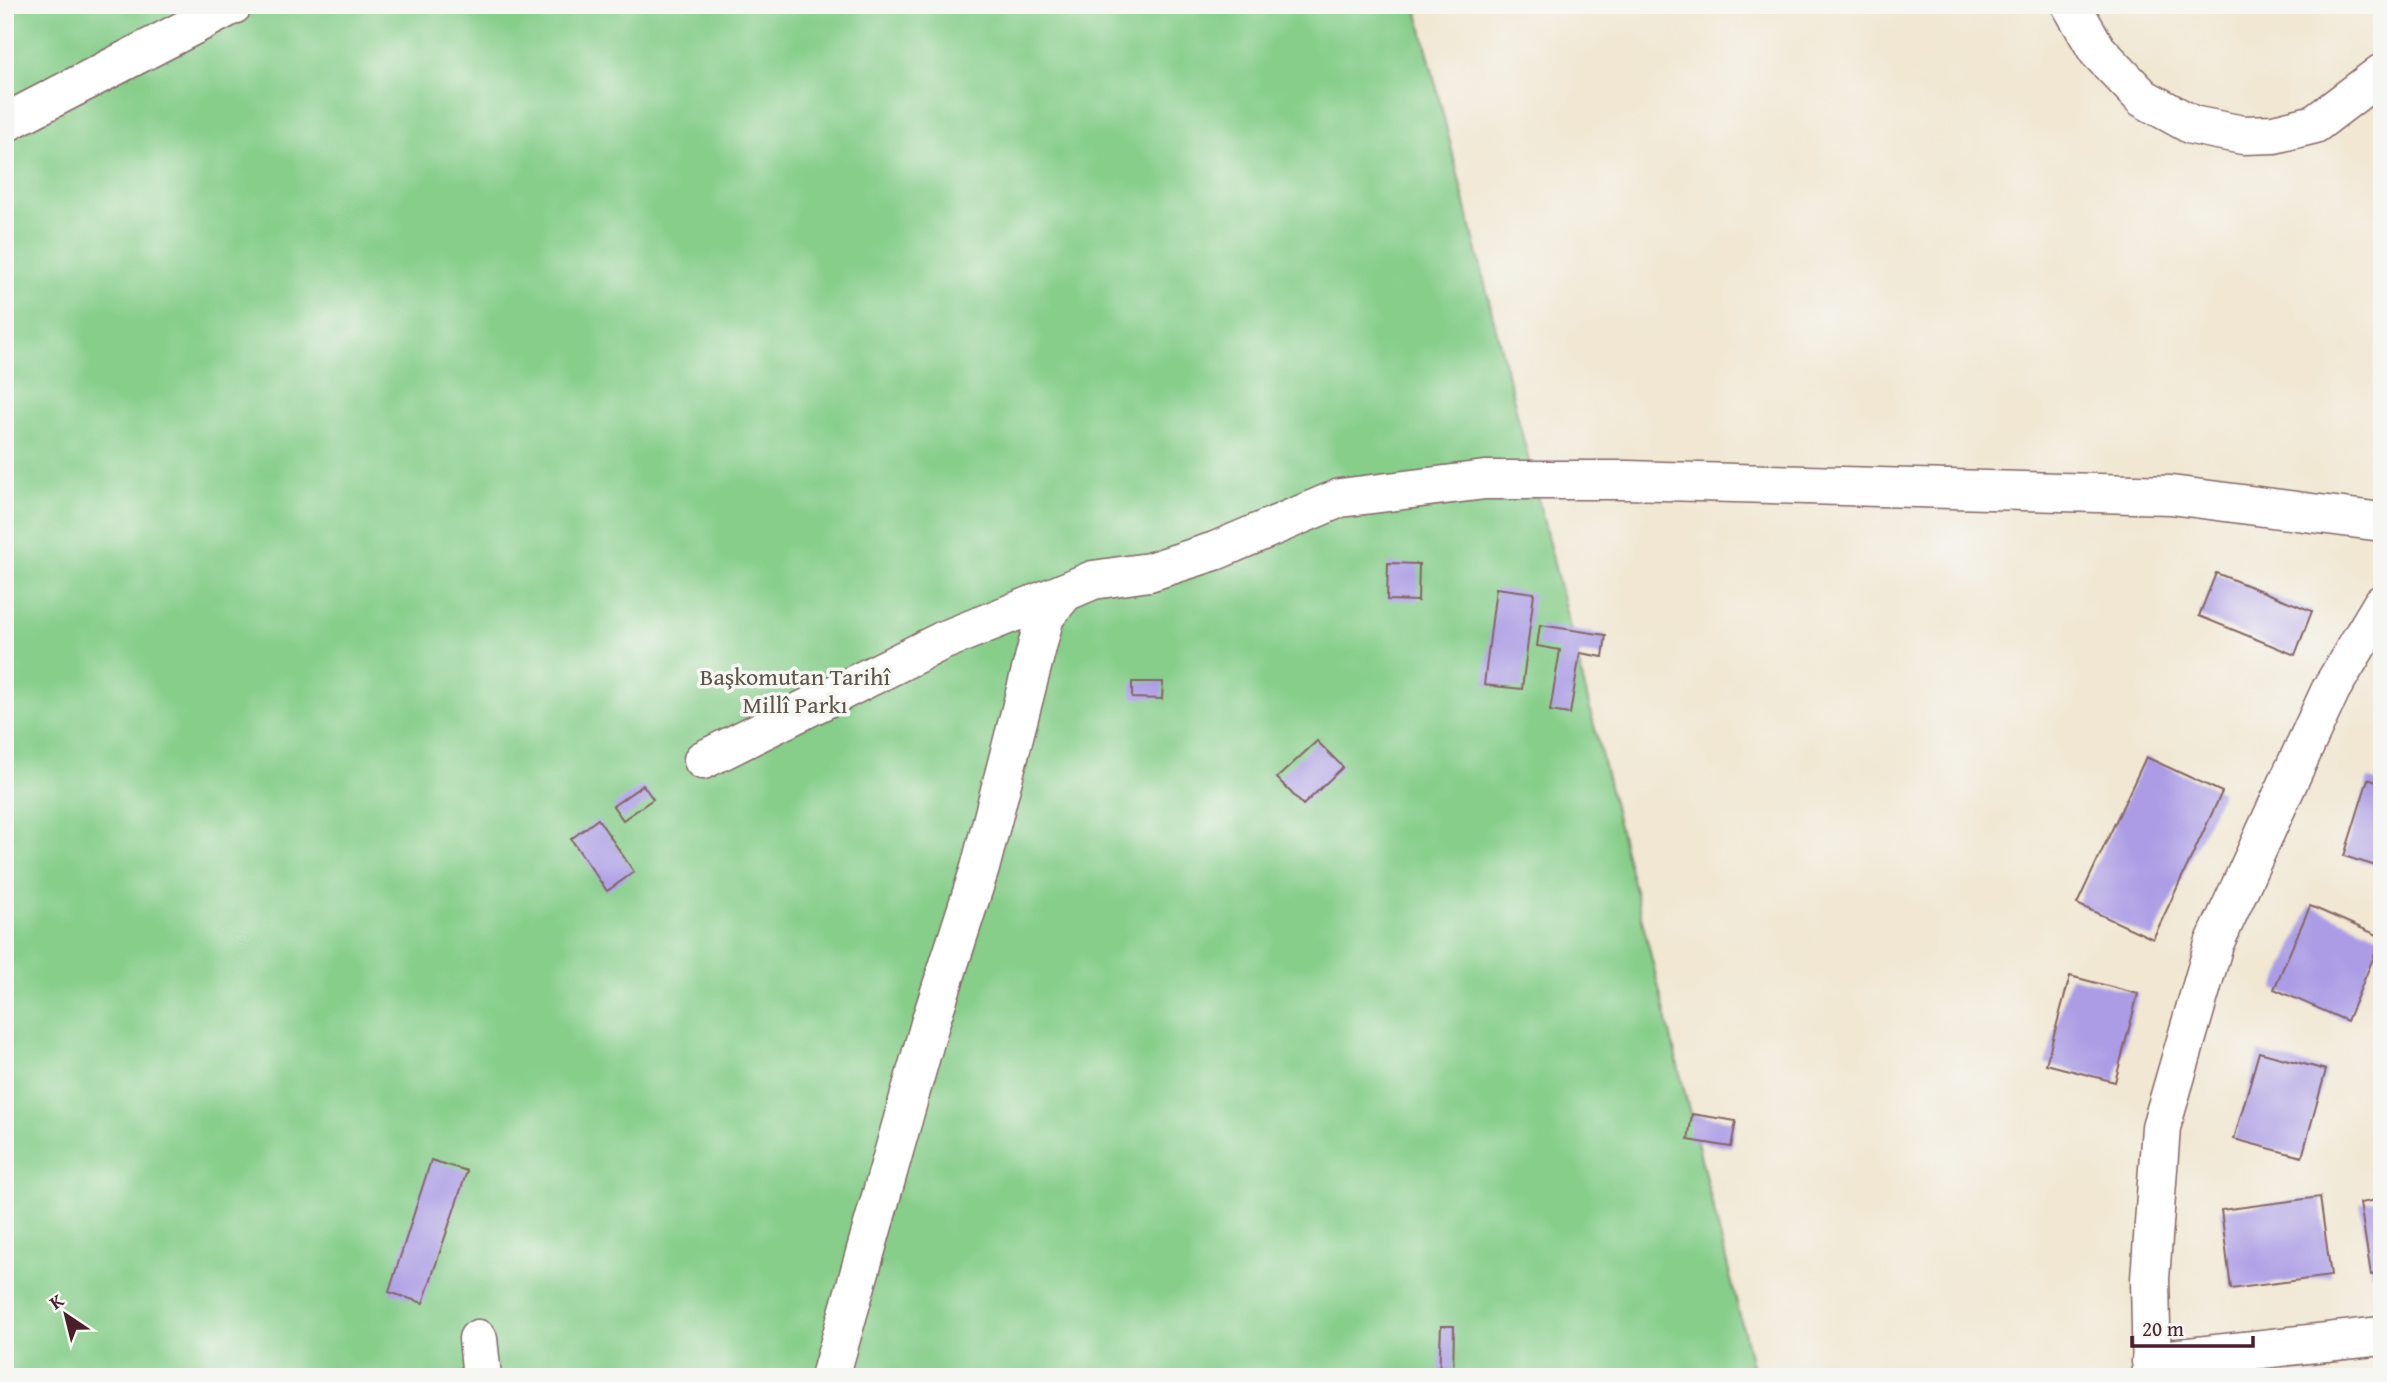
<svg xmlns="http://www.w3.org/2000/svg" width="2387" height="1382" font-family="'Gentium Book Plus',serif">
<rect width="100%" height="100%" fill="#f6f6f2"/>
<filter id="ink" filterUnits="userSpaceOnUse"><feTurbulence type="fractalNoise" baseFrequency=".0143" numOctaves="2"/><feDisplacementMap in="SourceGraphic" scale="14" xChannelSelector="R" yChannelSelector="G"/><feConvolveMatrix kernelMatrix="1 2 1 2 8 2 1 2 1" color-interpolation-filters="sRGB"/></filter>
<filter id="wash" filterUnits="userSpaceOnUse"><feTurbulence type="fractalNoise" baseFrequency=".00686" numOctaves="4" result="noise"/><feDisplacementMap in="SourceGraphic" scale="28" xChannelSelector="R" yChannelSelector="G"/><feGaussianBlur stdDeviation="1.57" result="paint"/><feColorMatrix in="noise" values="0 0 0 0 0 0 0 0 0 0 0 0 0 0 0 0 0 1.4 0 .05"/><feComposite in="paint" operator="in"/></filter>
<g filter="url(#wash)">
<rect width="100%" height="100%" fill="#f1e7d2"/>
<path fill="#86ce8a" stroke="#68765a" stroke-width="2" d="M 5,5 L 1416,5 L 1755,1377 L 5,1377 Z"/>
<g id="blocks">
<g fill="#ab9ce5">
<path d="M 1388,563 L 1419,564 L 1418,601 L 1387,600 Z"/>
<path d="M 2216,573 L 2312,611 L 2295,655 L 2199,616 Z"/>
<path d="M 1496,588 L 1534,593 L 1522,689 L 1484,685 Z"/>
<path d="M 1540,625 L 1606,635 L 1603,657 L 1580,653 L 1570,714 L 1550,711 L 1560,650 L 1537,646 Z"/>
<path d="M 1132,682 L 1163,682 L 1162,699 L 1132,698 Z"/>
<path d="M 1317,741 L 1343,767 L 1303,805 L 1277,778 Z"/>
<path d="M 2146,757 L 2222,792 L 2153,939 L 2077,904 Z"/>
<path d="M 2368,779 L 2382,784 L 2382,868 L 2344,856 Z"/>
<path d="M 643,785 L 653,799 L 623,820 L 613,806 Z"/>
<path d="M 598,819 L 634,872 L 607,891 L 571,839 Z"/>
<path d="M 2310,906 L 2382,937 L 2347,1021 L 2274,989 Z"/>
<path d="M 2070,976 L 2138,994 L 2115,1082 L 2046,1064 Z"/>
<path d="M 2259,1052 L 2326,1070 L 2302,1157 L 2234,1139 Z"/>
<path d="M 1692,1114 L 1736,1121 L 1731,1147 L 1688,1140 Z"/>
<path d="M 431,1160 L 467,1171 L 423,1303 L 389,1292 Z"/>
<path d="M 2320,1197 L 2331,1276 L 2231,1289 L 2221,1210 Z"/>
<path d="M 2382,1199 L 2382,1274 L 2371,1275 L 2360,1203 Z"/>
<path d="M 1441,1326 L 1454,1326 L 1453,1377 L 1439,1377 Z"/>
</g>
</g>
</g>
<g filter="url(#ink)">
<use href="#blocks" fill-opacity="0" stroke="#846565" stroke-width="2"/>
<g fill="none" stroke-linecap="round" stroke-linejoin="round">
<defs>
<g id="minor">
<path d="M 2071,5 L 2097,50 L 2143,98 L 2192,125 L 2243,135 L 2274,134 L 2315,124 L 2382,73"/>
<path d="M 5,123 L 233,5"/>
<path d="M 703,760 L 942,641 L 1065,592"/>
<path d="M 478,1339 L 482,1377"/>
<path d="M 2151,1361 L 2382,1336"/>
<path d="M 830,1377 L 931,1020 L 980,868 L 1045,616 L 1065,592 L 1093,580 L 1149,572 L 1215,551 L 1340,498 L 1485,480 L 1627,480 L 2171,495 L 2382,522"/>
<path d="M 2152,1377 L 2150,1279 L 2161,1127 L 2214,944 L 2331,689 L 2382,604"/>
</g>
</defs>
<use href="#minor" stroke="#846565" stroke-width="41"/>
<use href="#minor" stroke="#fff" stroke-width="38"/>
</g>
</g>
<g text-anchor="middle" stroke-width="7" stroke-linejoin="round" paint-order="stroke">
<g font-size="24" fill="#5c5448" stroke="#f6f6f2">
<text x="795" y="685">Başkomutan Tarihî<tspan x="795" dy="28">Millî Parkı</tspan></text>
</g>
</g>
<rect width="2387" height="1382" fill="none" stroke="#f6f6f2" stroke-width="28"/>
<g transform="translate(66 1315) rotate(325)" stroke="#f6f6f2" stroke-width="5" paint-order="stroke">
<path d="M0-5L12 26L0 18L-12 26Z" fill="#4a1f2b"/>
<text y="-10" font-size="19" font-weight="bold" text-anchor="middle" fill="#4a1f2b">K</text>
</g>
<path d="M2132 1336v10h121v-10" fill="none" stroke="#4a1f2b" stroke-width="3.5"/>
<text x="2142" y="1336" font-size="21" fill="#4a1f2b" stroke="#f6f6f2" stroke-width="5" paint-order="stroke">20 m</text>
</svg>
